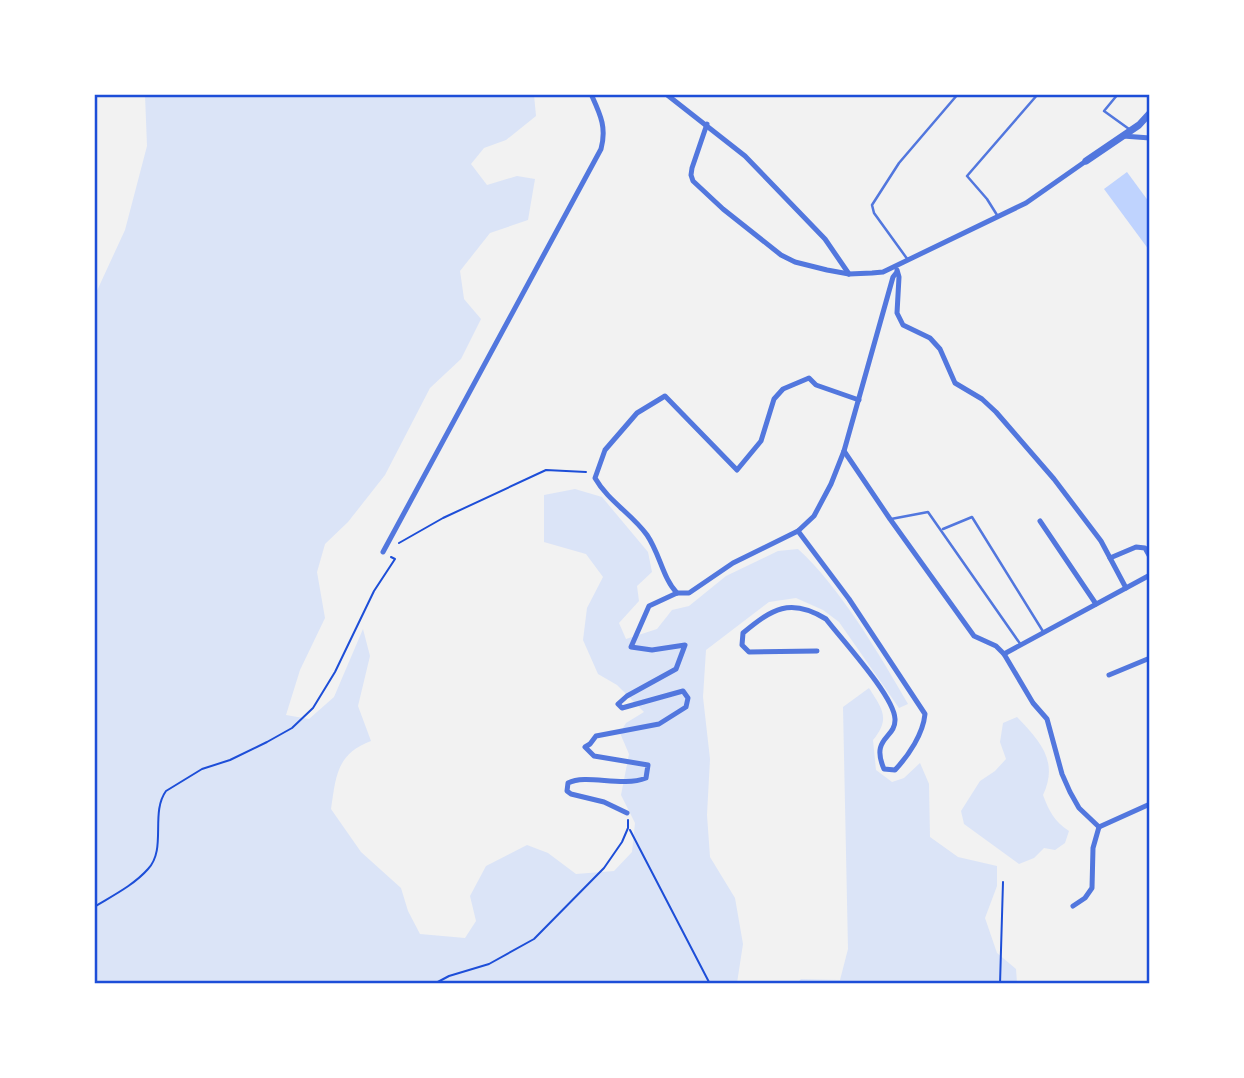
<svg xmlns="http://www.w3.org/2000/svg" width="1244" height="1078" font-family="'Sofia Sans Condensed',sans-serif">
<rect width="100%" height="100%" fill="#f2f2f2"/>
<g fill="#dbe4f7">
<path d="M 145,95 L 534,95 L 536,116 L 506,140 L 484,148 L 471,164 L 487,185 L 517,176 L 535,179 L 528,220 L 490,233 L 460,271 L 464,299 L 481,319 L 461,359 L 430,388 L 385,475 L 348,522 L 325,544 L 317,572 L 325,618 L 300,670 L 286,715 L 309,719 L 334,697 L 363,629 L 370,656 L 358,706 L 371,741 C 336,754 336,777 331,809 L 361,852 L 401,888 L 408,911 L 420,934 L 465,938 L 476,921 L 470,896 L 486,866 L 527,845 L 548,853 L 576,874 L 614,871 L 632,852 L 635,823 L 621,795 L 629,754 L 620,733 L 626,723 L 644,712 L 617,685 L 598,674 L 583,640 L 587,608 L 603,577 L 586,554 L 544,542 L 544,495 L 575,489 L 602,497 L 648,552 L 652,572 L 637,586 L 639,601 L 619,623 L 626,639 L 657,629 L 672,610 L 689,606 L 726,576 L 778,551 L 798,549 C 839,586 880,655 908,704 L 899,708 L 839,622 L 823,610 L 796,598 L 769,602 L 706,650 L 703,697 L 710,759 L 707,815 L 710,857 L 735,898 L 743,944 L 737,983 L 95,984 L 95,295 L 125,230 L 147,146 Z"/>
<path d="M 869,688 C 882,709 891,718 873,740 L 876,770 L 892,782 L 904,778 L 920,763 L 929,784 L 930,837 L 958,857 L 997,866 L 997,886 L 985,918 L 997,953 L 1016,969 L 1017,983 L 796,984 L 801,979 L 840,980 L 848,949 L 843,707 Z"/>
<path d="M 1017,717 C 1040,741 1059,761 1043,795 C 1049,811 1054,821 1069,831 L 1065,843 L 1055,850 L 1044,848 L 1034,858 L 1019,864 L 964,824 L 961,811 L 980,781 L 995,771 L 1006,759 L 1000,742 L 1003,723 Z"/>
</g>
<path fill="#bfd3fe" d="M 1127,172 L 1149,202 L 1149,250 L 1104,189 Z"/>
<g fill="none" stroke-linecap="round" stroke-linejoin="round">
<g stroke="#1d4ed8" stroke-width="2">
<path d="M 399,543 L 443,518 L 546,470 L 586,472"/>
<path d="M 630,830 L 710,984"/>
<path d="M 94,907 C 112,896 134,885 148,869 C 167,849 150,813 166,791 L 202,769 L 230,760 L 267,742 L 292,728 L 313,708 L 335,672 L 374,591 L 395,559 L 391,557"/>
<path d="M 434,984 L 449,976 L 489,964 L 534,939 L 604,868 L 622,842 L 628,828 L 628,820"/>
<path d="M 1000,984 L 1003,882"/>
</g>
<g stroke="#5277de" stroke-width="2.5">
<path d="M 1118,94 L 1104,111 L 1129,129"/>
<path d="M 997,215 L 987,199 L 967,176 L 1038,94"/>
<path d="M 908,260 L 874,213 L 872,205 L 899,163 L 958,94"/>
<path d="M 891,519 L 928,512 L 1021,645"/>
<path d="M 943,529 L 972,517 L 1044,633"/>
</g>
<g stroke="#5277de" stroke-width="5">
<path d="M 666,94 L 745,156 L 825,239 L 849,274"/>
<path d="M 707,124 L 692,168 L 691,175 L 693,181 L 723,209 L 781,255 L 795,262 L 827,270 L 849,274 L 872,273 L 883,272 L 1026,203 L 1086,161"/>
<path d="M 1123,136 L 1150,138"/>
<path d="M 897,270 L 899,277 L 897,313 L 903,325 L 930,338 L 940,349 L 955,383 L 982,399 L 996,412 L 1054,479 L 1101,541 L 1126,588"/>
<path d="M 844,451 L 890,519 L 974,636 L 996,646 L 1004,654 L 1033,703 L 1047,719 L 1062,774 L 1070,792 L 1079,808 L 1099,827"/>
<path d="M 1040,521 L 1096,604"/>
<path d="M 798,531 L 849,599 L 925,714 C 923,734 909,755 895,770 L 884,769 C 870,737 896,739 895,719 C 894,696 842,640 826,619 C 790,597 772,609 743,633 L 742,645 L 749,652 L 817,651"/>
<path d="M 383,552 L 601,149 C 607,127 600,114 591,94"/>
<path d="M 1110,558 L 1136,547 L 1145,548 L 1150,557"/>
<path d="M 677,593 C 663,579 660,554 647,535 C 632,514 608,501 595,478 L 605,450 L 637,413 L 665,396 L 737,470 L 761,441 L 774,399 L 783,389 L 809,378 L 816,385 L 859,400"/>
<path d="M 1004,654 L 1150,575"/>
<path d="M 1109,675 L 1150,658"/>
<path d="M 627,813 L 604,802 L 571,794 L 567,791 L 568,783 C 587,773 621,788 646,778 L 648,765 L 594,756 L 585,747 L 590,744 L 596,736 L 659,724 L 686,707 L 688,698 L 683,691 L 622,708 L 618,704 L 627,696 L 676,669 L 685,645 L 652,650 L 631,647 L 649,606 L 677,593 L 689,593 L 733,563 L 798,531 L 814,516 L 831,484 L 844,451 L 893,277 L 897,272"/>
<path d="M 1099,827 L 1150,804"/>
<path d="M 1073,906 L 1085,898 L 1092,888 L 1093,848 L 1099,827"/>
</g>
<path stroke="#5277de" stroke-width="7" d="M 1086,161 L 1139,125 L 1150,113"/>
</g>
<rect width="1244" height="1078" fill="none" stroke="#ffffff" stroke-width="192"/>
<rect x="96" y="96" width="1052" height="886" fill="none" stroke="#1d4ed8" stroke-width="2.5"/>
</svg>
